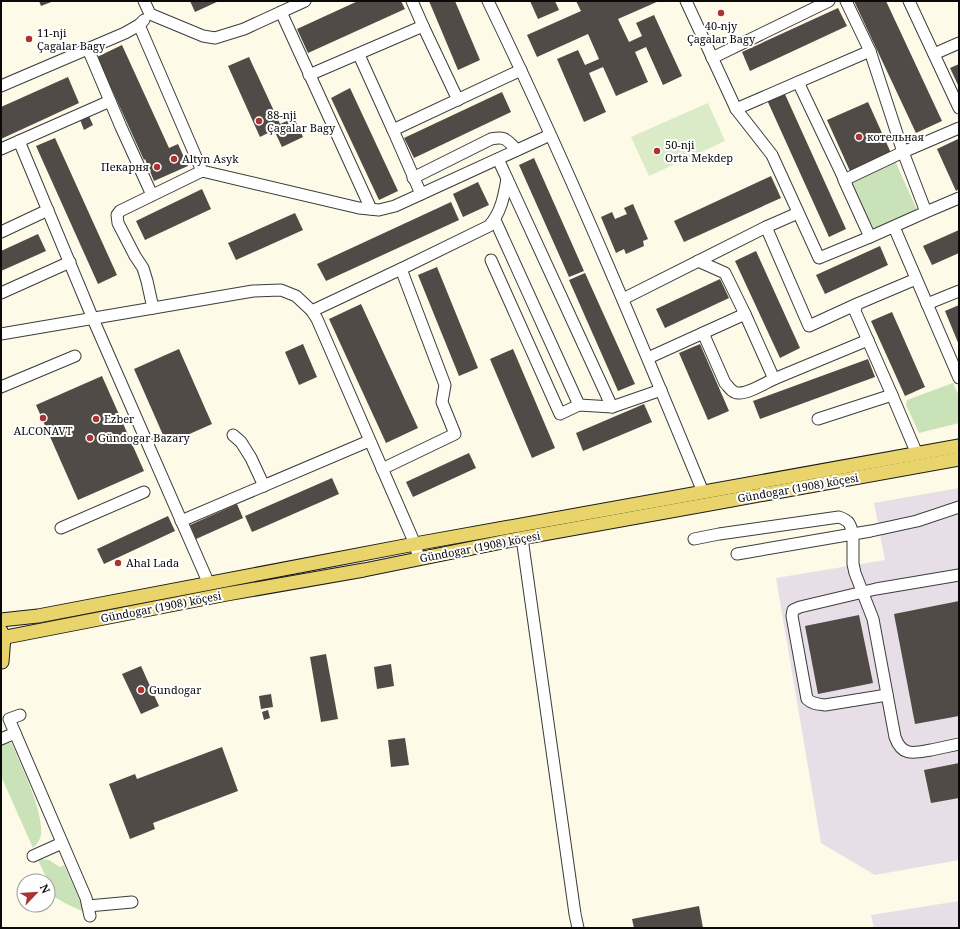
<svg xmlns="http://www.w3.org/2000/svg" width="960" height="929" font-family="'Noto Serif',serif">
<rect width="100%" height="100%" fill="#fdfae8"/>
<g fill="#e7dee8">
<path d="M 959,488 L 959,860 L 875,875 L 821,843 L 776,578 L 885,560 L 874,503 Z"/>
<path d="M 959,901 L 959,928 L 874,928 L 871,915 Z"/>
</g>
<g fill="#cae2b7">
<path d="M 895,161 L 918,212 L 874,230 L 850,181 Z"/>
<path d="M 953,383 L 959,396 L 959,423 L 919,433 L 906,405 L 907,400 Z"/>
<path d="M 9,742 L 12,744 C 21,766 44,812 41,835 C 40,840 37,844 33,848 L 1,776 L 1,745 Z"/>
<path d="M 40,859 L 49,860 L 60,867 L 64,865 L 85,912 C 73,908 58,900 48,892 L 48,881 L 38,860 Z"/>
</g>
<path fill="#dcebc7" d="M 708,103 L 725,141 L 649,176 L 631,137 Z"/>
<g fill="#514b47">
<path d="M 39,1 L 54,1 L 41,6 Z"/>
<path d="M 190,1 L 219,1 L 195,12 Z"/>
<path d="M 358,1 L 401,1 L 405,9 L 308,53 L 297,29 Z"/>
<path d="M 429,1 L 455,1 L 480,60 L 458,70 Z"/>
<path d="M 530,1 L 555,1 L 559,10 L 538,19 Z"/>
<path d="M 576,1 L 659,1 L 618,19 L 629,42 L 642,36 L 636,23 L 654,15 L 682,76 L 663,85 L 646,47 L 635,52 L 648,82 L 616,96 L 603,67 L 589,73 L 606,112 L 584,122 L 557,59 L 578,50 L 585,65 L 599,59 L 588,34 L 537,57 L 527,35 L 581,11 Z"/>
<path d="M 854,1 L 886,1 L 942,121 L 916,133 Z"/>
<path d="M 838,8 L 847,26 L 750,71 L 742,52 Z"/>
<path d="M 122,45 L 169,148 L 178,144 L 188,166 L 154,181 L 145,159 L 144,160 L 97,57 Z"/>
<path d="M 249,57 L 280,124 L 294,118 L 303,137 L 282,147 L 274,130 L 260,137 L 228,66 Z"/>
<path d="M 959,64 L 959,84 L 958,85 L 950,68 Z"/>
<path d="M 68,77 L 79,103 L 1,139 L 1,107 Z"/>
<path d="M 350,88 L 398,191 L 379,200 L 331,98 Z"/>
<path d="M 502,92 L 511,112 L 414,158 L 404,138 Z"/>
<path d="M 784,92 L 846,229 L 829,237 L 767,100 Z"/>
<path d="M 868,102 L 891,153 L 850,171 L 827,120 Z"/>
<path d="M 88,114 L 93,125 L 84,130 L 79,117 Z"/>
<path d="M 55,138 L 117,275 L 98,284 L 36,146 Z"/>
<path d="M 958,139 L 959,189 L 956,191 L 937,149 Z"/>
<path d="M 534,158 L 584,271 L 569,277 L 519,165 Z"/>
<path d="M 771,176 L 781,198 L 684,242 L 674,221 Z"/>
<path d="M 478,182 L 489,205 L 463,217 L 453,194 Z"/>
<path d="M 202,189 L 211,209 L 145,240 L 136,221 Z"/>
<path d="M 451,202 L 459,220 L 326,281 L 317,264 Z"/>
<path d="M 633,204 L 648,239 L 643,241 L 644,246 L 626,254 L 624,249 L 616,253 L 601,217 L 612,212 L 615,219 L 627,214 L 624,208 Z"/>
<path d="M 295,213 L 303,230 L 236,260 L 228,243 Z"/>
<path d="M 959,230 L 959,253 L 932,265 L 923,246 Z"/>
<path d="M 38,234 L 46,251 L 1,271 L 1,251 Z"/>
<path d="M 880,246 L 888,265 L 825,294 L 816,275 Z"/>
<path d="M 756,251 L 800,348 L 780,358 L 735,261 Z"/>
<path d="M 437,267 L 478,368 L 459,376 L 418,275 Z"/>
<path d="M 585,273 L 635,384 L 618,391 L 569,280 Z"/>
<path d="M 720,279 L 729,298 L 665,328 L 656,309 Z"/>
<path d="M 361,304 L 418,428 L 386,443 L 329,319 Z"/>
<path d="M 959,305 L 959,345 L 945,311 Z"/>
<path d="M 892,312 L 925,387 L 905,396 L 871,321 Z"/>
<path d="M 303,344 L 317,377 L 299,385 L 285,352 Z"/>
<path d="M 700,344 L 729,411 L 708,420 L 679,353 Z"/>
<path d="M 179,349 L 212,424 L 167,444 L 134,369 Z"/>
<path d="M 513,349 L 555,448 L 532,458 L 490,359 Z"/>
<path d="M 868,359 L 875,377 L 760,419 L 753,401 Z"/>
<path d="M 102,376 L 144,471 L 78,500 L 36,405 Z"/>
<path d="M 644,404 L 652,422 L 583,451 L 576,433 Z"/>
<path d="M 469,453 L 476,468 L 413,497 L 406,482 Z"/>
<path d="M 332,478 L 339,494 L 252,532 L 245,516 Z"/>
<path d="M 237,504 L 243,518 L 196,539 L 190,525 Z"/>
<path d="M 168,516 L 175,531 L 104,564 L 97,549 Z"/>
<path d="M 959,601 L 959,716 L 915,724 L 894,614 Z"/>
<path d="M 859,615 L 873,683 L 818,694 L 805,626 Z"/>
<path d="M 326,654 L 338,719 L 321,722 L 310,657 Z"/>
<path d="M 391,664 L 394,686 L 377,689 L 374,667 Z"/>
<path d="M 141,666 L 159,706 L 141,714 L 122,674 Z"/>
<path d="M 271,694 L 273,707 L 261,709 L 259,696 Z"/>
<path d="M 268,710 L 270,718 L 264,720 L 262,712 Z"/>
<path d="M 405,738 L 409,765 L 391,767 L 388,740 Z"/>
<path d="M 222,747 L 238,791 L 153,823 L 155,829 L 130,839 L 109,784 L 135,774 L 137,779 Z"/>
<path d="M 959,763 L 959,798 L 931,803 L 924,770 Z"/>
<path d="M 699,906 L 703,928 L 634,928 L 632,919 Z"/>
</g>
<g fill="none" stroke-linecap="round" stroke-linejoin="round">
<defs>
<g id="minor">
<path d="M 144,1 L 150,14 L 203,36 L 215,38 L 244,29 L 305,1"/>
<path d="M 488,1 C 566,162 635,327 703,492"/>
<path d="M 686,1 L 736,109 L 772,155 L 819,258 L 870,237"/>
<path d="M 846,1 L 870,51 L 903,152 L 959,128"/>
<path d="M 909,1 L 959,108"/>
<path d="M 281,12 L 371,209"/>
<path d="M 139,25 L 202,171 L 359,208 L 379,210 L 395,206 L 550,135"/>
<path d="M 423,26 L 458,100"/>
<path d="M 88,49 L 121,127 L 152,195"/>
<path d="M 934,54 L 959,43"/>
<path d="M 359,55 L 393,130 L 521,70"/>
<path d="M 712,58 L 829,1"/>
<path d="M 309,75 L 423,26 L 412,1"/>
<path d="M 798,82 L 846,183"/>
<path d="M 1,86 L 125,33 L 139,25 L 144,20"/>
<path d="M 736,109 L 870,51"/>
<path d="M 393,130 L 421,194"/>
<path d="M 19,141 L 93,319 L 209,584"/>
<path d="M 1,149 L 110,101"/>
<path d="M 498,159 L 612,407"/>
<path d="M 413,178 L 491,139 C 507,136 506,140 517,150"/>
<path d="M 926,212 L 870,237 L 844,180 L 903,152 L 926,212 L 959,198"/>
<path d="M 798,213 L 766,227 L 809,326 L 857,304"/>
<path d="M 495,220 L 579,405"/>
<path d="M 894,227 L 959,378"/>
<path d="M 1,232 L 48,210"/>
<path d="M 491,260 L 560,414 L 579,405 L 612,407 L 661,390"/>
<path d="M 698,261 L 725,273 L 745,314"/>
<path d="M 916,279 L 857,304 L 855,311 L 892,395 L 917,454"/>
<path d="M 1,293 L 70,262"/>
<path d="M 623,299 L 766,227"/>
<path d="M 927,304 L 959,291"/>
<path d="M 153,308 L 147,281 L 143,268 L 135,256 L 118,223 L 117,215 L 120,211 L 202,171"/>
<path d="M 312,311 L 401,269 L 489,226 C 501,213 504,196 507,179"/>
<path d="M 703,333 L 725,383 C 729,387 732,393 738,393 C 748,394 765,383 774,379"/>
<path d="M 1,334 L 253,291 L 281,290 L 296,296 L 312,311 L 317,319 L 415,544 L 419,559"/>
<path d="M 648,358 L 745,314 L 774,379 L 868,340"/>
<path d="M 1,387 L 75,356"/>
<path d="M 818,419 L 892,395"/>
<path d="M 233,435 L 241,442 L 251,458 L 264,486"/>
<path d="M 382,469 L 455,434 L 442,402 L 445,385 L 401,269"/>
<path d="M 181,521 L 369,441"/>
<path d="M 61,528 L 144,492"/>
<path d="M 522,538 L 575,914 L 578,928"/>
<path d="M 694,539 L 719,534 L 839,517 C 850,521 850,524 853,534 L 871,531 L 917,521 L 959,507"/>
<path d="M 737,554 L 853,534 L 853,564 L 855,573 L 873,619 L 895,737 C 902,757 914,753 931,750 C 940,748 950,746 959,744"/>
<path d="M 887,695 L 825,705 C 818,704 812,704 807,699 L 792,616 L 793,610 L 800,607 L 876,589 L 959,575"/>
<path d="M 20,715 L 9,719 L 86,898 L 90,916"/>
<path d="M 1,739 L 15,733"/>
<path d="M 33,856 L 62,843"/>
<path d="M 88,906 L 132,902"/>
</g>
<g id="major">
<path d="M 1,620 L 38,616 L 415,544 L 959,446"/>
<path d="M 1,631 L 4,637 L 2,662"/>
<path d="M 1,638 L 227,594 L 364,570 L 522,538 L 959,459"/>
</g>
</defs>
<use href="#minor" stroke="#3c3c3c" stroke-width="13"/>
<use href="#major" stroke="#1a1a1a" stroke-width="15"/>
<use href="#minor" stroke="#fff" stroke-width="11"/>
<use href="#major" stroke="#e9d36b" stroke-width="13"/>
</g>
<g fill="#a93432" stroke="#fff" stroke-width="1.5">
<circle cx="721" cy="13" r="4"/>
<circle cx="29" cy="39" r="4"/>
<circle cx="259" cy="121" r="4"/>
<circle cx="859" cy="137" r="4"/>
<circle cx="657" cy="151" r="4"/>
<circle cx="174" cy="159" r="4"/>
<circle cx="157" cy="167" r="4"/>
<circle cx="43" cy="418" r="4"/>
<circle cx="96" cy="419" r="4"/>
<circle cx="90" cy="438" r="4"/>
<circle cx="118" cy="563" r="4"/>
<circle cx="141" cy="690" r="4"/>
</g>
<g text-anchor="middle" stroke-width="4" stroke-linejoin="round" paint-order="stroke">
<g font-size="11" fill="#090909" stroke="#fff" text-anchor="start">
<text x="721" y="30" text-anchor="middle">40-njy<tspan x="721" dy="13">Çagalar Bagy</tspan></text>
<text x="37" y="37">11-nji<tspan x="37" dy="13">Çagalar Bagy</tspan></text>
<text x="267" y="119">88-nji<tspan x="267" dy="13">Çagalar Bagy</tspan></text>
<text x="867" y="141">котельная</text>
<text x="665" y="149">50-nji<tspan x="665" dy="13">Orta Mekdep</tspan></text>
<text x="182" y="163">Altyn Asyk</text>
<text x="149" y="171" text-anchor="end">Пекарня</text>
<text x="104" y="423">Ezber</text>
<text x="43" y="435" text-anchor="middle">ALCONAVT</text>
<text x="98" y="442">Gündogar Bazary</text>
<text x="126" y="567">Ahal Lada</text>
<text x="149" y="694">Gundogar</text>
</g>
<g font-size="11" fill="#090909" stroke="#fff">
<text transform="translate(798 488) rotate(-10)" y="4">Gündogar (1908) köçesi</text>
<text transform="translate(480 547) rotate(-11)" y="4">Gündogar (1908) köçesi</text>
<text transform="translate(161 607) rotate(-11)" y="4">Gündogar (1908) köçesi</text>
</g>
</g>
<rect width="960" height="929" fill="none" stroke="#090909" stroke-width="4"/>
<g transform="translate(36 893) rotate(65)"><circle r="19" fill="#ffffff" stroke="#9d9d9d"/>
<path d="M0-3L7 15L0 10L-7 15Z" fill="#a93432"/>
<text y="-6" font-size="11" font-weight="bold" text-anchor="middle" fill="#090909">N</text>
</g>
</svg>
